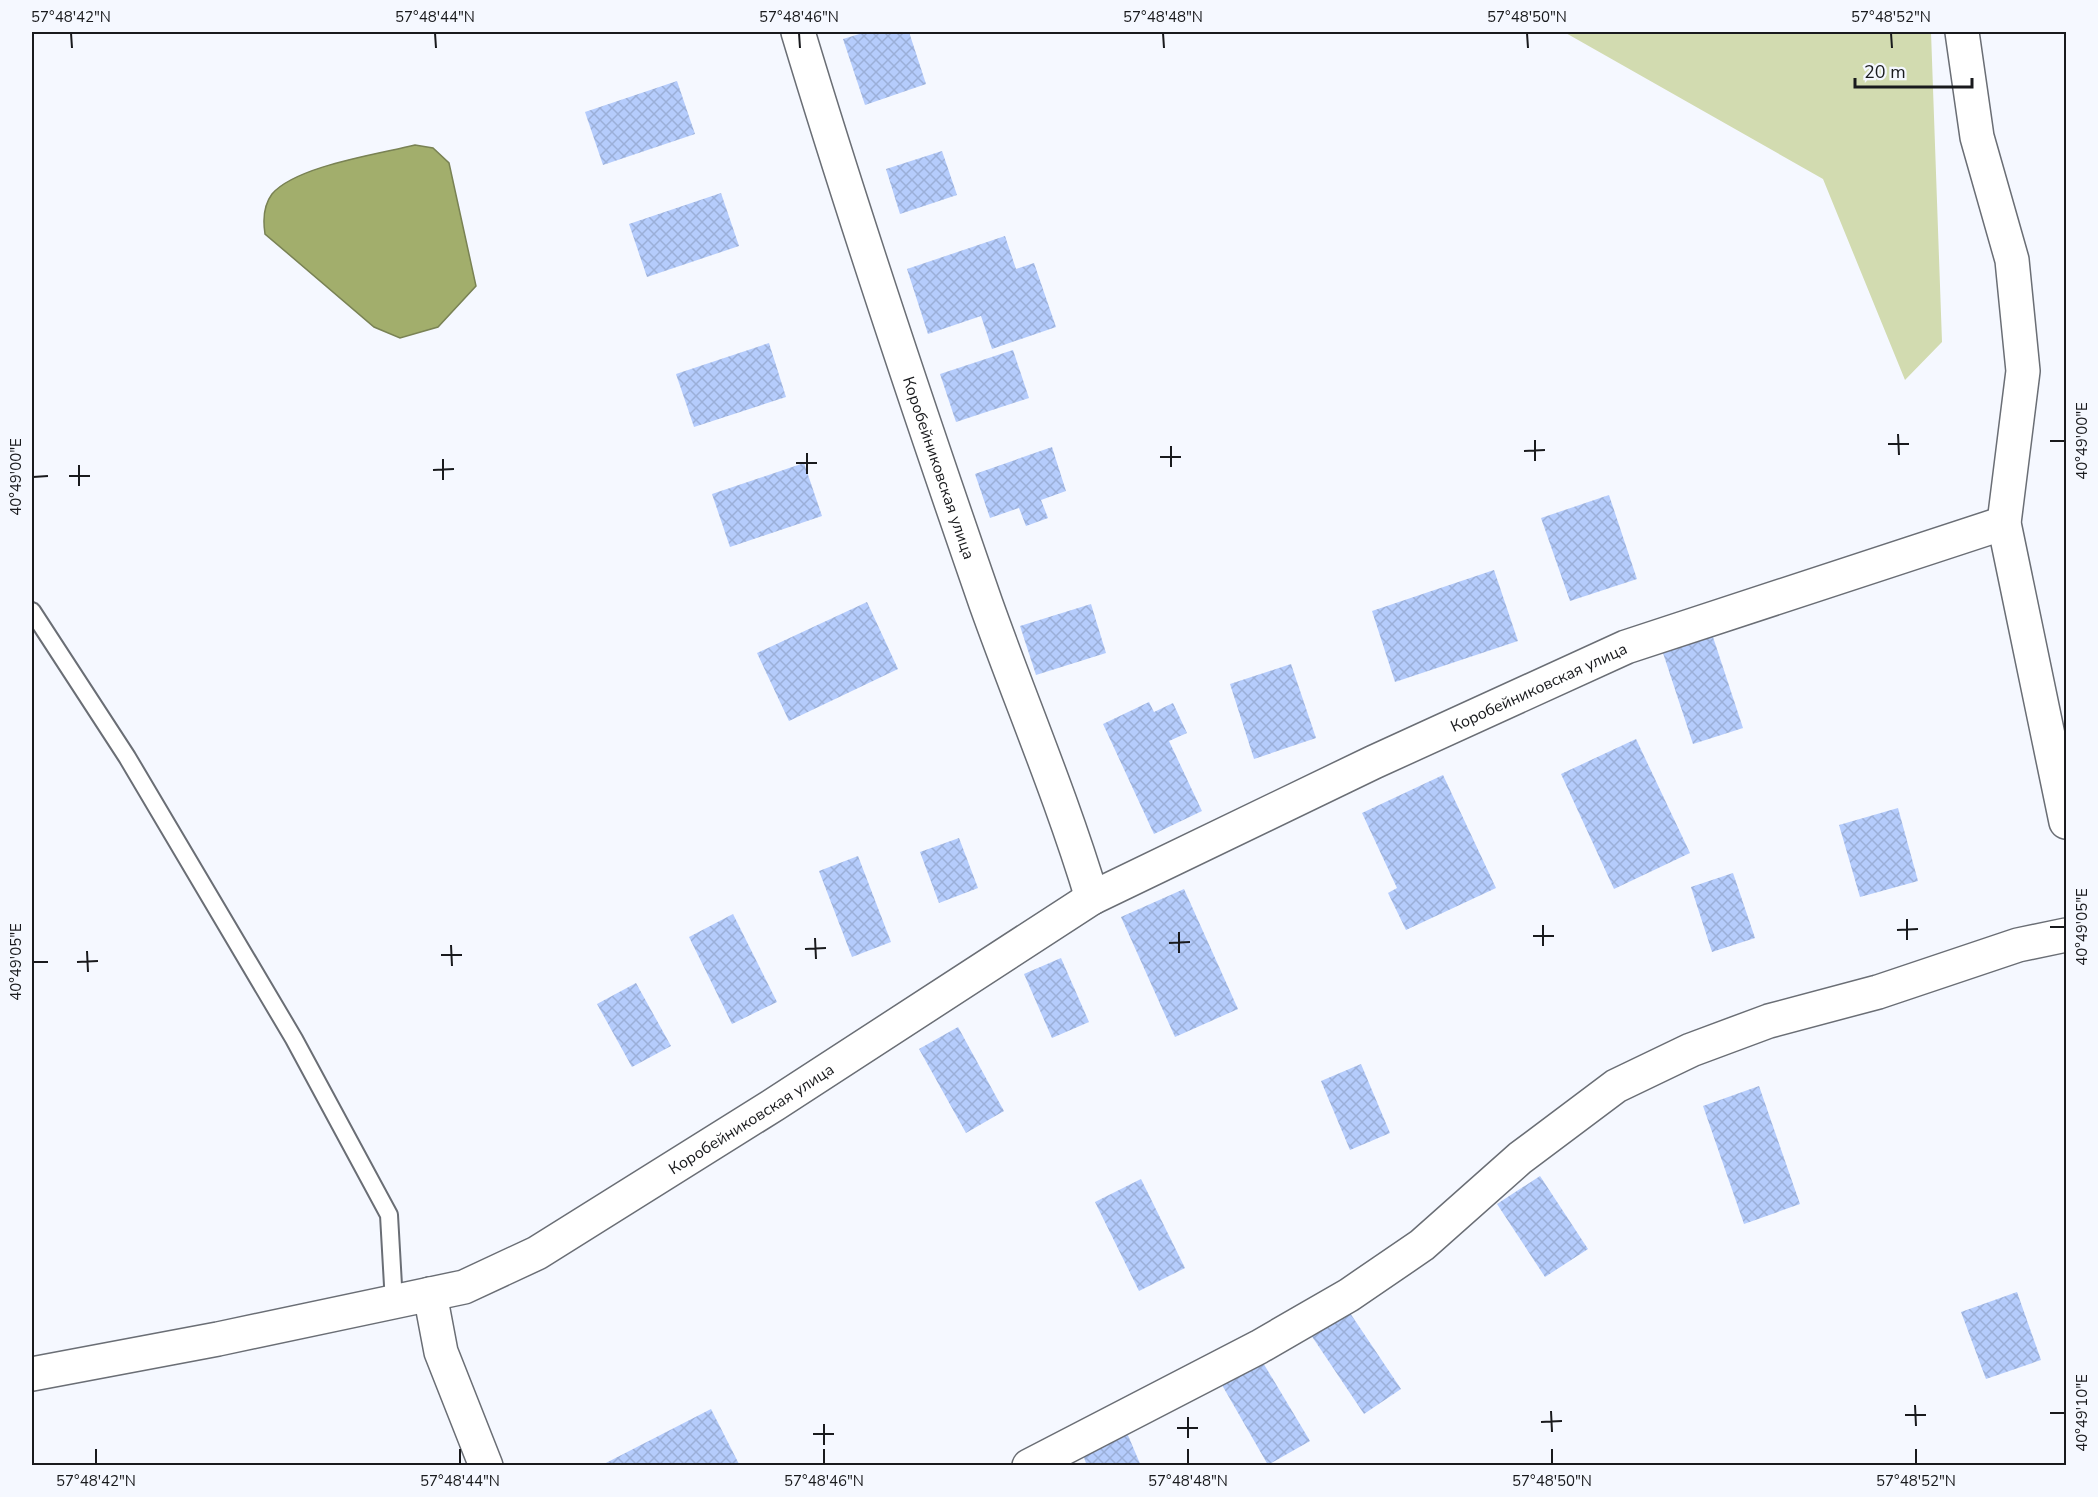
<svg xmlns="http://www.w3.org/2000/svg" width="2098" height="1497" font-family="'Nunito Sans',sans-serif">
<defs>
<pattern id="building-cross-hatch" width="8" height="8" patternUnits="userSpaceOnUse" patternTransform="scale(1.5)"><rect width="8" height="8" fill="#b5ccfc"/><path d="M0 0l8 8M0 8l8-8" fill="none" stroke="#9bafd8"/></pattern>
</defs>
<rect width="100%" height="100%" fill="#f5f8ff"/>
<path fill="#d2dbb0" d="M 1564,32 L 1931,32 L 1942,342 L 1905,380 L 1823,179 Z"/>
<path fill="#a2ae6c" stroke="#798254" stroke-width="1.5" d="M 415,145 L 433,148 L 449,163 L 476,286 L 438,327 L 400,338 L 374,327 L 265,234 C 263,221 263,206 272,194 C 296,166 379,154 415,145 Z"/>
<g fill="url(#building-cross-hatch)">
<path d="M 866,32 L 909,32 L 926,84 L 865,105 L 843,39 Z"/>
<path d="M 677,81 L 695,134 L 603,165 L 585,112 Z"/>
<path d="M 942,151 L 957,195 L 900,214 L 886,169 Z"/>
<path d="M 721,193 L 739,246 L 647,277 L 629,224 Z"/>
<path d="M 1005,236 L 1016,269 L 1034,263 L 1056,327 L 992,349 L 981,316 L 928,334 L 907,269 Z"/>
<path d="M 769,343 L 786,397 L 694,427 L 676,374 Z"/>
<path d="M 1013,350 L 1029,398 L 956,422 L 940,374 Z"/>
<path d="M 1052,447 L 1066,491 L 1041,500 L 1048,518 L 1026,526 L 1019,508 L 990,518 L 975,474 Z"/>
<path d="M 804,463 L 822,516 L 730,547 L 712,494 Z"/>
<path d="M 1609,495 L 1637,579 L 1570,601 L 1541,518 Z"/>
<path d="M 1494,570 L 1518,641 L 1395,682 L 1372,611 Z"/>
<path d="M 867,602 L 898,669 L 789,721 L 757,653 Z"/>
<path d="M 1091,604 L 1106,653 L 1036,675 L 1020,626 Z"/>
<path d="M 1712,634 L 1743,728 L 1693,744 L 1662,650 Z"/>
<path d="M 1291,664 L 1316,738 L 1254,759 L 1230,684 Z"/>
<path d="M 1149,702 L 1154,712 L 1173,703 L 1187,733 L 1169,741 L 1202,811 L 1154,834 L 1103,724 Z"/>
<path d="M 1636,739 L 1690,853 L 1614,889 L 1561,774 Z"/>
<path d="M 1443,775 L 1496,888 L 1406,930 L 1388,893 L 1397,888 L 1362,813 Z"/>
<path d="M 1898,808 L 1918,881 L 1860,897 L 1839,825 Z"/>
<path d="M 959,838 L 978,888 L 939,903 L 920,852 Z"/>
<path d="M 858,856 L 891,942 L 852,957 L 819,871 Z"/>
<path d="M 1733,873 L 1755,938 L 1712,952 L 1691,887 Z"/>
<path d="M 1184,889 L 1238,1009 L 1175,1037 L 1121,917 Z"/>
<path d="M 733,914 L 777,1002 L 732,1024 L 689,937 Z"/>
<path d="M 1061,958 L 1089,1022 L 1052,1038 L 1024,974 Z"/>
<path d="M 636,983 L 671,1046 L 632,1067 L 597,1004 Z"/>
<path d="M 958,1027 L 1004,1111 L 966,1133 L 919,1049 Z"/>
<path d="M 1361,1064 L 1390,1133 L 1350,1150 L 1321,1081 Z"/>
<path d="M 1759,1086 L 1800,1204 L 1744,1224 L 1703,1106 Z"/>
<path d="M 1540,1176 L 1588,1249 L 1545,1277 L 1497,1204 Z"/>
<path d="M 1141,1179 L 1185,1268 L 1139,1291 L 1095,1202 Z"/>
<path d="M 2017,1292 L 2041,1360 L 1986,1379 L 1961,1312 Z"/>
<path d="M 1348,1310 L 1401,1389 L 1364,1414 L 1311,1335 Z"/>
<path d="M 1262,1361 L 1310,1441 L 1268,1465 L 1222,1385 Z"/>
<path d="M 711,1409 L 740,1466 L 600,1466 Z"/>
<path d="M 1127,1433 L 1141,1466 L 1087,1466 L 1082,1452 Z"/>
</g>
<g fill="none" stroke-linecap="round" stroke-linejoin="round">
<defs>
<path id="lane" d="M 32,611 L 127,757 L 294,1039 L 389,1215 L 394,1303"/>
<g id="street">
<path id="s1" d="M 798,32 C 856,224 920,414 986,604 C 1021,702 1062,798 1092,898"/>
<path d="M 1962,32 L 1977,137 L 2012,260 L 2023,371 L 2004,523 L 2066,822"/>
<path d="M 430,1294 L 441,1352 L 486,1466"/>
<path id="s2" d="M 32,1374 L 218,1339 L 464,1287 L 537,1253 L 775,1104 L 1092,898 L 1374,762 L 1626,647 L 2004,523"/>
<path d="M 1029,1466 L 1259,1347 L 1349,1295 L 1422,1245 L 1520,1158 L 1616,1086 L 1691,1050 L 1769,1021 L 1878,992 L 2018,945 L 2066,935"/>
</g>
</defs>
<use href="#lane" stroke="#6a6e75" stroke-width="20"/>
<use href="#street" stroke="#6a6e75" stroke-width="36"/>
<use href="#lane" stroke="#fff" stroke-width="16"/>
<use href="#street" stroke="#fff" stroke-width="33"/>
</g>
<path fill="none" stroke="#191a1d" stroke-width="2" d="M 71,33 L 72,48M 435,33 L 436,48M 799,33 L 800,48M 1163,33 L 1164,48M 1527,33 L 1528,48M 1891,33 L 1892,48M 1898,434 L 1899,455M 1535,440 L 1535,461M 2050,441 L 2065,441M 1888,444 L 1909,444M 1171,446 L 1171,467M 1524,451 L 1545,450M 807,453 L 807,474M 1160,457 L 1181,457M 443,459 L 443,480M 796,463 L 817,463M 79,465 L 79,486M 433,470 L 454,469M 69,476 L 90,476M 33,477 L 48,476M 1907,919 L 1907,940M 1543,925 L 1543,946M 2050,927 L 2065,927M 1897,930 L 1918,929M 1179,932 L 1179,953M 1533,936 L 1554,936M 815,938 L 816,959M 1169,943 L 1190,942M 451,945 L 452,966M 805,949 L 826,948M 87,951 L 88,972M 441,955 L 462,955M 33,962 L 48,962M 77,962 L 98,961M 1915,1405 L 1916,1426M 1551,1411 L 1552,1432M 2050,1413 L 2065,1413M 1905,1415 L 1926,1415M 1188,1417 L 1188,1438M 1541,1422 L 1562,1421M 824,1424 L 824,1445M 1177,1428 L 1198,1428M 813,1434 L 834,1434M 96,1449 L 96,1464M 460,1449 L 460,1464M 824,1449 L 824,1464M 1188,1449 L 1188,1464M 1552,1449 L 1552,1464M 1916,1449 L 1916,1464"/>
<g text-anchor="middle" stroke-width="5" stroke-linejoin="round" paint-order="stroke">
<g font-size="16" fill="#191a1d" stroke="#f5f8ff">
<text dy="6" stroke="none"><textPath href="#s1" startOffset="458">Коробейниковская улица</textPath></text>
<text dy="6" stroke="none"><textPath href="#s2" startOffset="1674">Коробейниковская улица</textPath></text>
<text dy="6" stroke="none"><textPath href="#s2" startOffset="774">Коробейниковская улица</textPath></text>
</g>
</g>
<rect width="2098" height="1497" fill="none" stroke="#f5f8ff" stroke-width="66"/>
<path d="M1855 78v9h117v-9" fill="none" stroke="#191a1d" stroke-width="3"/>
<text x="1864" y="78" font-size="18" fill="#191a1d" stroke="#f5f8ff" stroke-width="4.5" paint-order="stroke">20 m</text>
<rect x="33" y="33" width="2032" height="1431" fill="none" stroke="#191a1d" stroke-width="2"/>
<g font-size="15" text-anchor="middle" fill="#191a1d">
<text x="71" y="22">57°48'42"N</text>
<text x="435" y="22">57°48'44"N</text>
<text x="799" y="22">57°48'46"N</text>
<text x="1163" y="22">57°48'48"N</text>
<text x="1527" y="22">57°48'50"N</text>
<text x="1891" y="22">57°48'52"N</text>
<text transform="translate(2082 441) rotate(-90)" y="5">40°49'00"E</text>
<text transform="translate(16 477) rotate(-90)" y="5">40°49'00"E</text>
<text transform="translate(2082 927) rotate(-90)" y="5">40°49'05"E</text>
<text transform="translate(16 962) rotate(-90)" y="5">40°49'05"E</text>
<text transform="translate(2082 1413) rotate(-90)" y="5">40°49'10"E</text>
<text x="96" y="1486">57°48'42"N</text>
<text x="460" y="1486">57°48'44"N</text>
<text x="824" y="1486">57°48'46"N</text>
<text x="1188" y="1486">57°48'48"N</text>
<text x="1552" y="1486">57°48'50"N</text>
<text x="1916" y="1486">57°48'52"N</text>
</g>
</svg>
